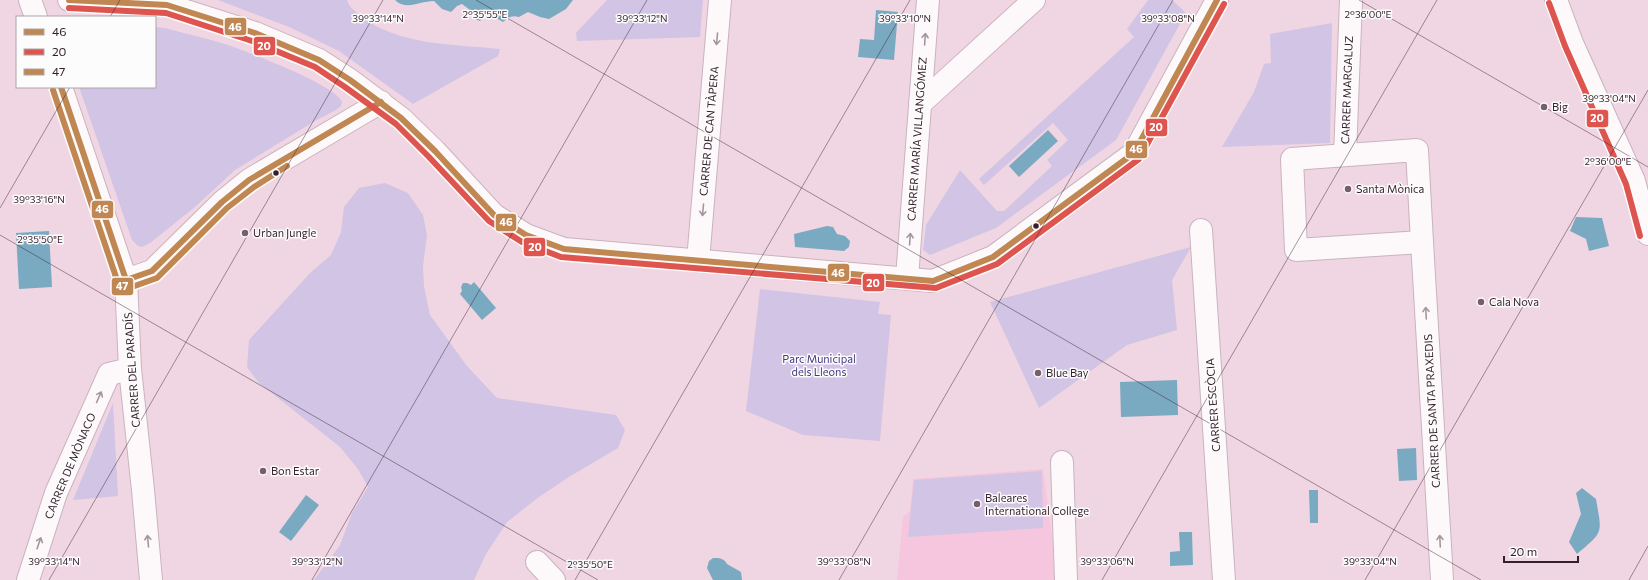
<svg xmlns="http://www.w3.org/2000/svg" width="1648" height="580" font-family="Commissioner,sans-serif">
<rect width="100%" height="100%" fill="#f0d6e2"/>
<path fill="#f6c6de" d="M 1043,469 L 1053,544 L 1054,580 L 897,580 L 903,517 L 910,511 L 913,479 Z"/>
<g fill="#d2c4e4">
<path d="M 218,0 L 347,0 C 349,7 353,9 358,14 C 397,46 453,44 500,49 L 498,56 L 413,104 L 339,51 L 289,27 Z"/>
<path d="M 607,0 L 703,0 L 700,37 L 577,41 L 576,33 Z"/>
<path d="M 1148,0 L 1172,0 L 1186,13 L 1116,140 L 996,228 L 930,255 L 923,250 L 926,225 L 960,170 L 997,211 L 1004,211 L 1052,166 L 1047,160 L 1068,140 L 1053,123 L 984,185 L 979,179 L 1134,37 L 1127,29 Z"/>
<path d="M 1332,23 L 1330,143 L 1222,147 L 1254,92 L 1264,64 L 1271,63 L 1270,34 Z"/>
<path d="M 155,27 L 165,28 C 186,34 207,38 228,45 C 248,52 336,85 342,102 L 341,106 L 336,110 L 315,121 L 235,170 L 195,207 L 150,243 L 142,247 L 138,246 L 132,240 L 79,87 L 155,87 Z"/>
<path d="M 385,183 L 408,193 L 423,215 L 427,235 L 423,266 L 424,286 L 430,315 L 467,366 L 497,398 L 616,415 L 625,430 L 618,448 L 569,477 L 539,497 L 507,522 L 486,554 L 474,580 L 314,580 L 340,545 L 352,513 L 368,487 L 358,469 L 340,447 L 259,383 L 247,367 L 249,340 L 310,273 L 331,255 L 341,232 L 344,207 L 359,188 Z"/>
<path d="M 1191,247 L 1172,280 L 1177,330 L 1127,345 L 1039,408 L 990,302 Z"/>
<path d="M 760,289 L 880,302 L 878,314 L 891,315 L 880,441 L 803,435 L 746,411 Z"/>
<path d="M 113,403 L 118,496 L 73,500 Z"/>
<path d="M 1042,471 L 1043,528 L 908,537 L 914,480 Z"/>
</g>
<g fill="#7aa9c2">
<path d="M 395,0 L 573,0 L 566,9 L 549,19 L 540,17 L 528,12 L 519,17 C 512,15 509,17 503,22 L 491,15 L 485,16 L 480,21 L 475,19 L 470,10 L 462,4 L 457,6 L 451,12 L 442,9 L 434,1 C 420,1 406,11 395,0 Z"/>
<path d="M 876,10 L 898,12 L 894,60 L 858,57 L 860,39 L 874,40 Z"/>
<path d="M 1048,130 L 1058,141 L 1019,177 L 1009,166 Z"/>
<path d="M 1576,217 L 1602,218 L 1609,246 L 1589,251 L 1586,239 L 1570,231 Z"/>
<path d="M 827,226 L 833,227 L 837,234 L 845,236 L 850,241 L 849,247 L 844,251 L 795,247 L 794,234 Z"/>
<path d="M 49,231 L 52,287 L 19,289 L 16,233 Z"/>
<path d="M 474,282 L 496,308 L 482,320 L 460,294 L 462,291 L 461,287 L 463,283 L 467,283 L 471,285 Z"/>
<path d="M 1177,380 L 1178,415 L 1121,417 L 1120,382 Z"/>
<path d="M 1416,448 L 1417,480 L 1399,481 L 1397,449 Z"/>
<path d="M 1582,488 L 1596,499 C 1602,534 1604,531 1577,554 L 1569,542 L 1581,514 L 1576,493 Z"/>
<path d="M 1309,490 L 1318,490 L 1318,523 L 1310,523 Z"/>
<path d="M 306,495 L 319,505 L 291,541 L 279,532 Z"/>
<path d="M 1179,532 L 1192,532 L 1193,565 L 1170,566 L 1170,552 L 1180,551 Z"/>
<path d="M 713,558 C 719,558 724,558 727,564 L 741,572 L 742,580 L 713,580 L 707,568 L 709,561 Z"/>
</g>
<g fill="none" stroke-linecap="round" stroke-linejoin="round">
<defs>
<g id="minor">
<path d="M 30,0 L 36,17"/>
<path d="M 61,87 L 126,280 L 130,369 L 143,490 L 151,580"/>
<path d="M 920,104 L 1034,0"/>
<path d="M 1417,150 L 1422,242 L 1296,250 L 1292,159 Z"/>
<path d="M 1345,155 L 1351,0"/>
<path d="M 1201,230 L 1224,580"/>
<path d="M 1422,242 L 1442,580"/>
<path d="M 698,261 L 720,0"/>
<path d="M 907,278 L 928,0"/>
<path d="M 126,280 L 152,271 L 222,202 L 249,180 L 381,102"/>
<path d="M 1062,462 L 1066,580"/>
<path d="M 537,562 L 554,580"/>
<path d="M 28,580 L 56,493 L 109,374 L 130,369"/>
</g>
<path id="tertiary" d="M 69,0 L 167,5 L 255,33 L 319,60 L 350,80 L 401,118 L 435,151 L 494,215 L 526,235 L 564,249 L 933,281 L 993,257 L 1134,153 L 1217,0"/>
<path id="primary" d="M 1556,0 L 1572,43 L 1634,181 L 1648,234"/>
</defs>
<use href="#minor" stroke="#c9b3bd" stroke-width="24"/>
<use href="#tertiary" stroke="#c9b3bd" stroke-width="24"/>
<use href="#primary" stroke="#c9b3bd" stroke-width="24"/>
<use href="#minor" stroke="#fdf9fb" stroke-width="22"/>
<use href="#tertiary" stroke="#fdf9fb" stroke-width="22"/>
<use href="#primary" stroke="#fdf9fb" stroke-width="22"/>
<defs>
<g id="bus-1">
<path d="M 69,0 L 167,5 L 255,33 L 319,60 L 350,80 L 401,118 L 435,151 L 494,215 L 526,235 L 564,249 L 933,281 L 993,257 L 1134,153 L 1217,0"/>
<path d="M 61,87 L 126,280 L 152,271 L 222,202 L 249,180 L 381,102"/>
</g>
<g id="bus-2">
<path d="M 1549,3 L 1565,46 L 1626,184 L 1640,236"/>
<path d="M 69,8 L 166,13 L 252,41 L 315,67 L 345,87 L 396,124 L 429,157 L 489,221 L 522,242 L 561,257 L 936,288 L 997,264 L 1139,159 L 1224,4"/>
</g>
<path id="bus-3" d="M 53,90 L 118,283 L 123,287 L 129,288 L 157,278 L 227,208 L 254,187 L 287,166"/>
</defs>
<use href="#bus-1" stroke="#fcfcfc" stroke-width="9"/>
<use href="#bus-2" stroke="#fcfcfc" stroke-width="9"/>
<use href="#bus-3" stroke="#fcfcfc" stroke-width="9"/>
<use href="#bus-1" stroke="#c08753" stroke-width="6"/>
<use href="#bus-2" stroke="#de544e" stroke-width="6"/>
<use href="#bus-3" stroke="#c08753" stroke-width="6"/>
</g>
<defs><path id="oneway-shaft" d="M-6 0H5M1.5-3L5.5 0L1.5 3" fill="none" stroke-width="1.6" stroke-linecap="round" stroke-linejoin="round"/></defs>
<g stroke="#a3979d">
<use href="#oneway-shaft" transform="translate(717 39) rotate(95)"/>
<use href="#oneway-shaft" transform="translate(925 39) rotate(-86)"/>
<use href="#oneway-shaft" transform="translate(703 210) rotate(95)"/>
<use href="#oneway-shaft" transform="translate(910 239) rotate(-86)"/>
<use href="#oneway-shaft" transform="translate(1426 313) rotate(-93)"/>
<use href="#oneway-shaft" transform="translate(99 397) rotate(-66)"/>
<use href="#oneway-shaft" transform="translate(148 541) rotate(-95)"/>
<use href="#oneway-shaft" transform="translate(1440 541) rotate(-93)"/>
<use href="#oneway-shaft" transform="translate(39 543) rotate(-71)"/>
</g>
<path fill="none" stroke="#351f2b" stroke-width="1" stroke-opacity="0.45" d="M 476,0 L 1481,580M 1359,0 L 1648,167M 110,17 L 120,0M 0,208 L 70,87M 0,235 L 598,580M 49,580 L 383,0M 312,580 L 647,0M 575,580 L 910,0M 839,580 L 1173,0M 1102,580 L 1437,0M 1365,580 L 1648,90M 1629,580 L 1648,546"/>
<g fill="#765f6b" stroke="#fcfcfc" stroke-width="1.5">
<circle cx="1544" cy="107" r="4"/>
<circle cx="1348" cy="189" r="4"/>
<circle cx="245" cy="233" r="4"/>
<circle cx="1481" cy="302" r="4"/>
<circle cx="1038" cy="373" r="4"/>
<circle cx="263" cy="471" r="4"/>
<circle cx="977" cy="504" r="4"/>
</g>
<g fill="#351f2b" stroke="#fcfcfc" stroke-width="1.5">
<circle cx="276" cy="173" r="3.5"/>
<circle cx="1036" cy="226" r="3.5"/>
</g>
<g text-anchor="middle" stroke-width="3" stroke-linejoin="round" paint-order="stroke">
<g font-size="11" fill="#351f2b" stroke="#fcfcfc">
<text transform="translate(1347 90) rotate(-88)" y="4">CARRER MARGALUZ</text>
<text transform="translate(709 131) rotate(-85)" y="4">CARRER DE CAN TÀPERA</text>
<text transform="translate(917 139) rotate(-86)" y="4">CARRER MARÍA VILLANGÓMEZ</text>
<text transform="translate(132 370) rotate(-94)" y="4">CARRER DEL PARADÍS</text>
<text transform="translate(1213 405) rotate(-94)" y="4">CARRER ESCÒCIA</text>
<text transform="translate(1432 411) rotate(-93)" y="4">CARRER DE SANTA PRAXEDIS</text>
<text transform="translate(70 466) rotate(-67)" y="4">CARRER DE MÒNACO</text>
</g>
<g font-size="11" fill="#351f2b" stroke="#fcfcfc" text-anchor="start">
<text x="1552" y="111">Big</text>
<text x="1356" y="193">Santa Mònica</text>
<text x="253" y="237">Urban Jungle</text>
<text x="1489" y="306">Cala Nova</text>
<text x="1046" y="377">Blue Bay</text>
<text x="271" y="475">Bon Estar</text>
<text x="985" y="502">Baleares<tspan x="985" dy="13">International College</tspan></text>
</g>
<g font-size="11" fill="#443781" stroke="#fcfcfc">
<text x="819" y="363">Parc Municipal<tspan x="819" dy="13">dels Lleons</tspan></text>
</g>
</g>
<g font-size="10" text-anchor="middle" fill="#351f2b" stroke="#fcfcfc" stroke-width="3" stroke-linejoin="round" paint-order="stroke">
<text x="485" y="18">2°35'55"E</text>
<text x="1368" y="18">2°36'00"E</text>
<text x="378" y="22">39°33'14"N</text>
<text x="642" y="22">39°33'12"N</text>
<text x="905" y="22">39°33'10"N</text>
<text x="1168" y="22">39°33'08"N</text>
<text x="1609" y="102">39°33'04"N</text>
<text x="1608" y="165">2°36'00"E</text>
<text x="39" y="203">39°33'16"N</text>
<text x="40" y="243">2°35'50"E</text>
<text x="54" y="565">39°33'14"N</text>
<text x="317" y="565">39°33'12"N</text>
<text x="844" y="565">39°33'08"N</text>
<text x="1107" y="565">39°33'06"N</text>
<text x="1370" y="565">39°33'04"N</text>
<text x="590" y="568">2°35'50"E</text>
</g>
<g stroke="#fcfcfc" stroke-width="1.5">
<rect x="224" y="17" width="23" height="19" rx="4" fill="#c08753"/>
<rect x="253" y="36" width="23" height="20" rx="4" fill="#de544e"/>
<rect x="1586" y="109" width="23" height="19" rx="4" fill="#de544e"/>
<rect x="1145" y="118" width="23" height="19" rx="4" fill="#de544e"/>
<rect x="1125" y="140" width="23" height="19" rx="4" fill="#c08753"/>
<rect x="91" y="200" width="23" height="19" rx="4" fill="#c08753"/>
<rect x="495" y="213" width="22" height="19" rx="4" fill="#c08753"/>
<rect x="523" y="237" width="23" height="20" rx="4" fill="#de544e"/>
<rect x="827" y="263" width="23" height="19" rx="4" fill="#c08753"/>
<rect x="862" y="273" width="23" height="19" rx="4" fill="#de544e"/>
<rect x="111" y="277" width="23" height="19" rx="4" fill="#c08753"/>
</g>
<g font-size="11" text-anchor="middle" font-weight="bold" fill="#fff">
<text x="235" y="31">46</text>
<text x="264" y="50">20</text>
<text x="1597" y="122">20</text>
<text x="1156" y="131">20</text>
<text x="1136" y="153">46</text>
<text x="102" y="213">46</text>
<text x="506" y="226">46</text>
<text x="535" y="251">20</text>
<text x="838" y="277">46</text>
<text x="873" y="287">20</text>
<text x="122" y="290">47</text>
</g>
<rect x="16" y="16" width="140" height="72" fill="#fcfcfc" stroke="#aca4a8"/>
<rect x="24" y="29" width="20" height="6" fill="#c08753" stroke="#aca4a8"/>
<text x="52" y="36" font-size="12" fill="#351f2b">46</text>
<rect x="24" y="49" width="20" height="6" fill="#de544e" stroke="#aca4a8"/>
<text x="52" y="56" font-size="12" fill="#351f2b">20</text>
<rect x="24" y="69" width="20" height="6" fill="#c08753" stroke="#aca4a8"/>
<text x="52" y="76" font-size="12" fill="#351f2b">47</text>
<path d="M1504 556v6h74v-6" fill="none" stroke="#351f2b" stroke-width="2"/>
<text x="1510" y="556" font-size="12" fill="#351f2b" stroke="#fcfcfc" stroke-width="3" paint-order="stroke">20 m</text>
</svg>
